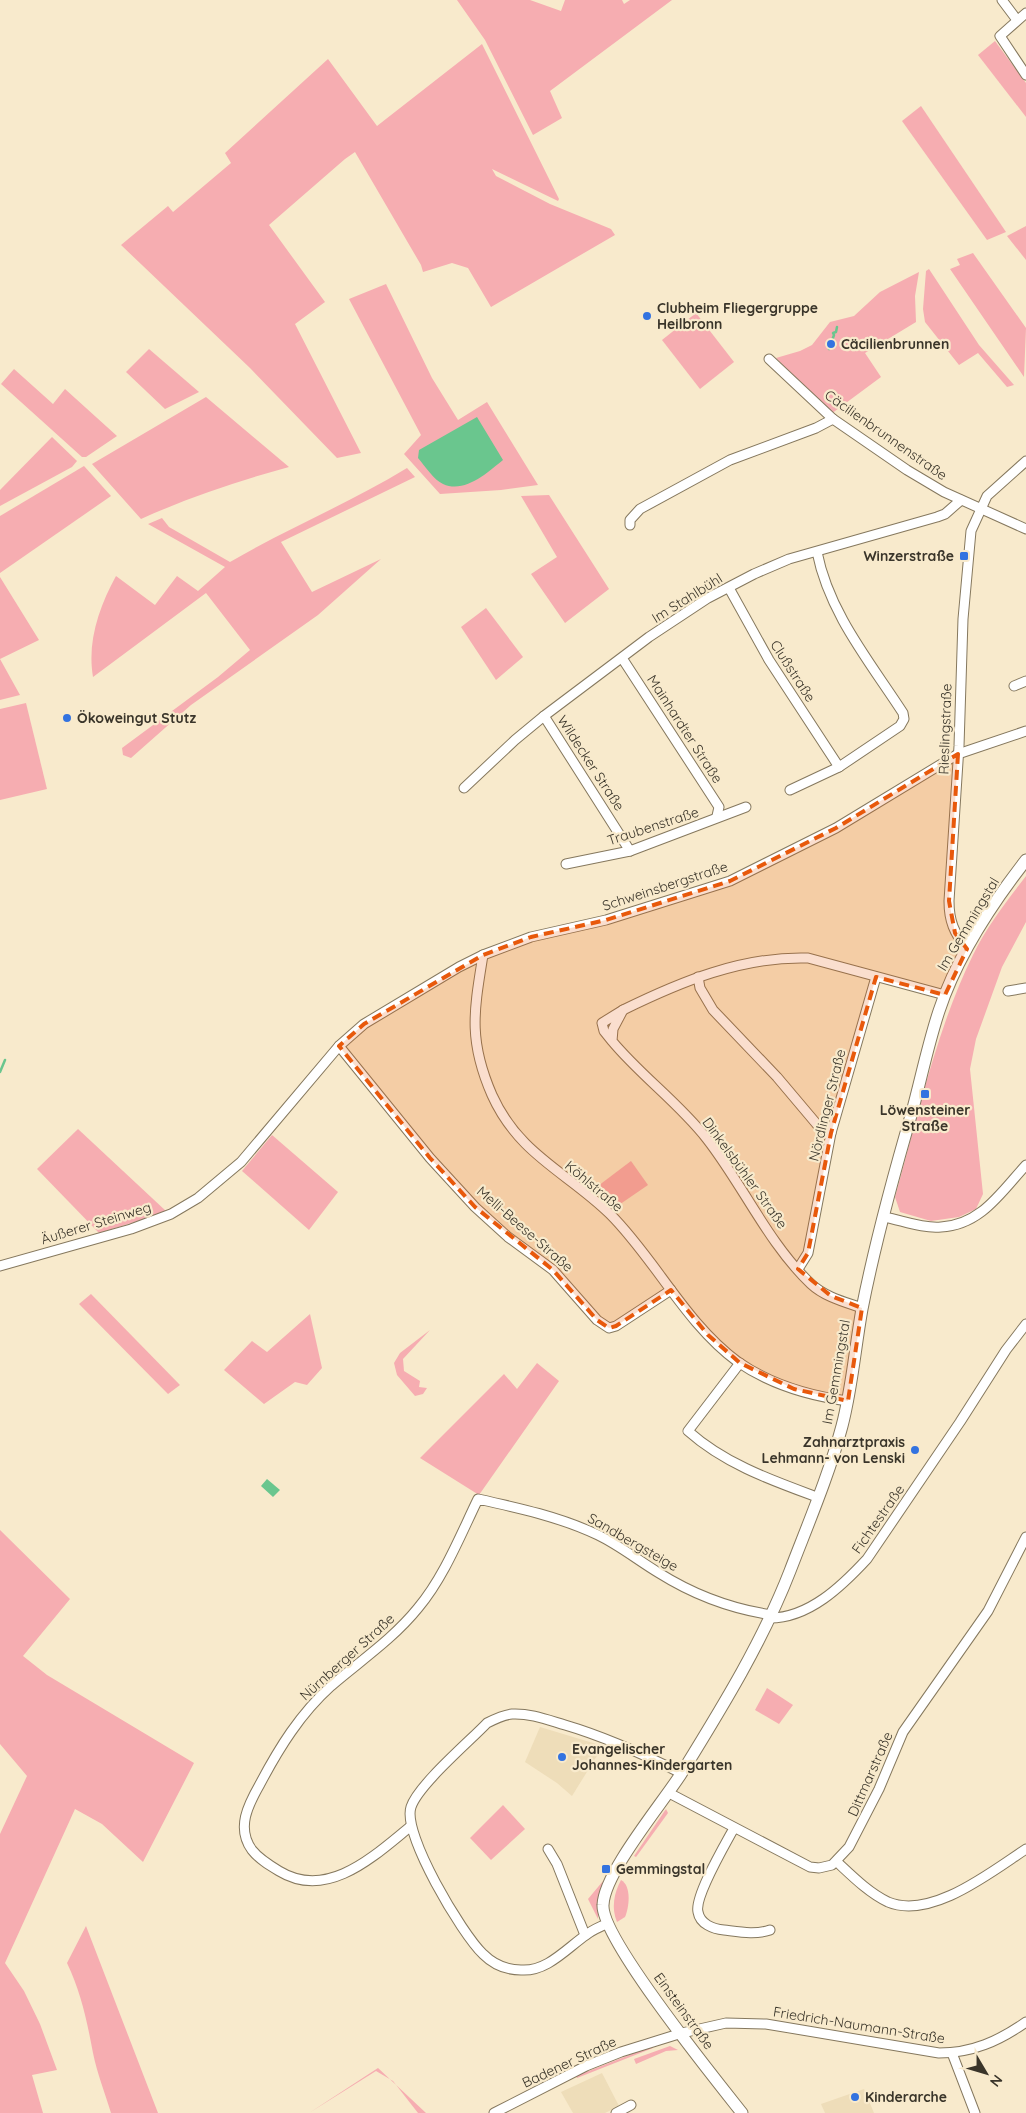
<svg xmlns="http://www.w3.org/2000/svg" width="1026" height="2113" font-family="Quicksand,sans-serif">
<rect width="100%" height="100%" fill="#f8eacc"/>
<g fill="#eeddb9">
<path d="M 540,1727 L 603,1746 L 572,1796 L 557,1783 L 525,1762 Z"/>
<path d="M 602,2073 L 619,2106 L 605,2113 L 573,2113 L 561,2092 Z"/>
<path d="M 864,2089 L 874,2113 L 825,2113 L 821,2104 Z"/>
</g>
<g fill="#f6adb1">
<path d="M 457,0 L 530,0 L 561,11 L 565,0 L 622,0 L 624,4 L 630,0 L 672,0 L 550,91 L 562,118 L 533,135 L 485,40 Z"/>
<path d="M 995,41 L 1026,83 L 1026,117 L 978,55 Z"/>
<path d="M 482,44 L 559,199 L 558,201 L 492,169 L 496,176 L 550,204 L 611,229 L 615,235 L 491,307 L 468,268 L 452,263 L 423,272 L 421,265 L 355,152 L 345,159 L 269,225 L 325,302 L 295,324 L 361,453 L 337,458 L 250,368 L 121,245 L 168,206 L 173,212 L 231,163 L 225,153 L 328,59 L 377,126 Z"/>
<path d="M 921,106 L 1006,232 L 987,240 L 902,121 Z"/>
<path d="M 1026,226 L 1026,260 L 1007,236 Z"/>
<path d="M 973,253 L 1026,328 L 1024,377 L 950,269 L 960,265 L 957,259 Z"/>
<path d="M 929,269 L 979,345 L 1014,385 L 1007,387 L 978,353 L 959,365 L 925,322 L 923,309 L 926,271 Z"/>
<path d="M 919,272 L 915,296 L 916,322 L 865,353 L 881,377 L 831,414 L 776,358 L 800,351 L 812,345 L 830,322 L 854,316 L 880,292 Z"/>
<path d="M 386,284 L 432,378 L 458,420 L 487,402 L 538,485 L 501,490 L 440,494 L 404,454 L 421,435 L 349,299 Z"/>
<path d="M 696,313 L 734,362 L 700,389 L 662,340 Z"/>
<path d="M 149,349 L 199,392 L 165,409 L 126,372 Z"/>
<path d="M 14,369 L 53,404 L 65,389 L 117,436 L 86,457 L 82,457 L 1,384 Z"/>
<path d="M 206,397 L 289,467 C 238,481 190,497 141,519 L 92,464 Z"/>
<path d="M 52,437 L 77,461 L 72,467 L 0,506 L 0,490 Z"/>
<path d="M 84,466 L 111,496 L 0,573 L 0,516 Z"/>
<path d="M 407,468 L 415,477 L 281,542 L 312,592 L 381,559 L 318,615 L 191,705 L 131,758 L 123,755 L 122,748 L 218,677 L 250,650 L 206,593 L 93,677 C 87,642 99,607 116,576 L 155,605 L 177,576 L 198,591 L 225,567 L 148,524 L 162,518 L 169,527 L 230,562 C 288,528 350,503 407,468 Z"/>
<path d="M 549,495 L 609,589 L 565,623 L 531,574 L 557,557 L 521,496 Z"/>
<path d="M 0,577 L 39,640 L 0,659 L 20,695 L 0,700 Z"/>
<path d="M 486,608 L 523,657 L 496,680 L 461,627 Z"/>
<path d="M 26,703 L 47,789 L 0,800 L 0,709 Z"/>
<path d="M 1026,876 L 1026,922 L 1002,967 L 976,1039 L 970,1069 L 983,1194 L 976,1209 L 959,1217 L 931,1221 L 900,1212 L 895,1197 C 918,1116 936,1030 973,955 C 987,926 1007,901 1026,876 Z"/>
<path d="M 78,1129 L 167,1212 L 99,1233 L 37,1169 Z"/>
<path d="M 272,1135 L 338,1192 L 309,1230 L 242,1171 Z"/>
<path d="M 631,1161 L 648,1185 L 613,1209 L 594,1189 Z"/>
<path d="M 91,1294 L 180,1385 L 168,1394 L 79,1304 Z"/>
<path d="M 310,1314 L 322,1368 L 307,1385 L 295,1382 L 264,1404 L 224,1370 L 252,1341 L 267,1352 Z"/>
<path d="M 430,1330 L 403,1359 L 404,1371 L 420,1381 L 419,1387 L 427,1388 L 423,1394 L 415,1396 L 397,1375 L 394,1363 L 400,1353 Z"/>
<path d="M 537,1363 L 559,1381 L 479,1495 L 420,1458 L 504,1374 L 517,1389 Z"/>
<path d="M 0,1530 L 70,1599 L 23,1656 L 47,1675 L 194,1763 L 143,1862 L 102,1824 L 75,1809 L 5,1963 L 24,1991 L 40,2024 L 57,2070 L 32,2075 L 43,2113 L 0,2113 L 0,1834 L 27,1776 L 0,1744 Z"/>
<path d="M 767,1688 L 793,1705 L 779,1724 L 755,1710 Z"/>
<path d="M 503,1805 L 525,1829 L 491,1860 L 470,1838 Z"/>
<path d="M 666,1809 L 668,1813 L 636,1857 L 634,1856 Z"/>
<path d="M 621,1880 C 632,1886 629,1908 625,1917 L 617,1922 C 611,1908 614,1893 621,1880 Z"/>
<path d="M 603,1881 L 598,1903 L 598,1919 L 588,1899 Z"/>
<path d="M 86,1926 L 158,2113 L 111,2113 C 105,2093 97,2073 93,2053 C 87,2021 81,1992 67,1963 Z"/>
<path d="M 652,2046 L 653,2048 L 577,2078 L 576,2076 Z"/>
<path d="M 670,2046 L 678,2050 L 666,2051 L 636,2064 L 634,2059 Z"/>
<path d="M 378,2068 L 426,2113 L 418,2113 L 393,2081 L 376,2071 L 309,2113 Z"/>
</g>
<g fill="#6ac68e">
<path d="M 477,417 L 503,460 C 488,472 465,494 443,484 C 434,480 425,466 418,458 L 419,450 Z"/>
<path d="M 267,1479 L 280,1490 L 273,1497 L 261,1486 Z"/>
</g>
<g fill="none" stroke-linecap="round" stroke-linejoin="round">
<g stroke="#6ac68e" stroke-width="2.5">
<path d="M 829,349 L 834,335 L 833,333 L 836,332 L 837,327"/>
<path d="M 0,1072 L 5,1060"/>
</g>
<defs>
<g id="minor">
<path d="M 1002,0 L 1017,20"/>
<path d="M 1026,13 L 1000,36 L 1026,75"/>
<path d="M 769,359 L 833,419 L 907,470 L 944,492 L 1026,529"/>
<path d="M 630,525 L 630,520 L 640,509 L 730,460 L 816,428 L 833,419"/>
<path d="M 729,588 L 769,660 L 839,767"/>
<path d="M 622,658 L 719,807 L 717,816"/>
<path d="M 1014,686 L 1026,681"/>
<path d="M 544,716 L 630,851"/>
<path d="M 464,788 L 515,740 L 544,716 L 649,637 L 708,598 L 754,574 L 789,559 L 937,517 L 945,514 L 961,500"/>
<path d="M 790,790 L 839,767 L 900,726 L 904,719 L 903,713 C 870,662 829,613 817,552"/>
<path d="M 566,864 L 630,851 L 746,807"/>
<path d="M 967,949 C 954,933 949,921 949,901 L 959,746 L 963,619 L 971,531 L 987,496 L 1026,461"/>
<path d="M 483,955 C 474,1011 468,1040 492,1095 C 519,1155 567,1172 610,1214 C 656,1260 685,1323 738,1362 C 770,1384 810,1396 848,1401"/>
<path d="M 698,977 L 700,988 L 713,1010 L 777,1077 L 820,1128 L 831,1133"/>
<path d="M 1008,991 L 1026,988"/>
<path d="M 623,1010 C 680,982 742,956 808,958 L 945,995"/>
<path d="M 612,1041 L 604,1031 L 602,1023 L 623,1010 L 613,1029 L 612,1041 C 641,1076 679,1103 707,1139 C 743,1185 768,1243 811,1284 C 825,1297 845,1302 862,1308"/>
<path d="M 339,1046 L 430,1158 L 475,1207 L 508,1237 L 553,1270 L 597,1320 L 609,1328 L 616,1326 L 671,1290"/>
<path d="M 884,1217 C 901,1220 923,1229 941,1227 C 981,1225 1001,1192 1026,1165"/>
<path d="M 0,1266 L 131,1229 L 171,1214 L 198,1198 L 241,1162 L 339,1046 L 364,1024 L 459,967 L 483,955 L 531,937 L 606,920 L 730,881 L 836,828 L 958,754 L 1026,731"/>
<path d="M 798,1269 L 808,1253 L 831,1133 L 876,977"/>
<path d="M 740,1363 L 688,1431 C 725,1464 771,1480 817,1497"/>
<path d="M 770,1618 C 809,1618 842,1586 867,1559 L 960,1422 L 1006,1350 L 1026,1324"/>
<path d="M 669,1793 L 810,1867 L 819,1868 L 832,1865 L 849,1847 L 879,1789 L 903,1732 L 988,1611 L 1026,1537"/>
<path d="M 411,1826 C 375,1855 328,1901 279,1871 C 269,1865 259,1859 252,1850 C 236,1828 248,1805 260,1784 C 279,1748 300,1714 331,1686 C 360,1661 393,1639 418,1608 C 444,1577 460,1536 478,1499 C 519,1508 560,1517 598,1535 C 619,1545 639,1561 659,1573 C 694,1595 732,1609 772,1615"/>
<path d="M 734,1828 C 726,1843 694,1897 698,1912 C 700,1924 713,1929 724,1930 C 740,1932 755,1935 770,1930"/>
<path d="M 548,1849 L 557,1864 L 585,1935"/>
<path d="M 837,1862 C 852,1876 869,1893 888,1902 C 931,1920 991,1872 1026,1849"/>
<path d="M 606,1924 C 600,1927 592,1930 586,1935 C 567,1948 547,1972 521,1970 C 507,1970 493,1964 483,1954 C 462,1934 402,1834 411,1807 C 418,1785 470,1741 487,1723 C 495,1719 503,1715 512,1714 C 530,1713 548,1720 565,1725 C 606,1737 643,1754 681,1773"/>
<path d="M 952,2053 L 975,2113"/>
<path d="M 494,2113 L 586,2066 L 621,2052 L 682,2033 L 726,2023 L 766,2024 L 939,2053 C 972,2053 999,2041 1026,2022"/>
<path d="M 616,2113 L 631,2105"/>
</g>
<path id="tertiary" d="M 742,2113 C 716,2080 601,1938 603,1905 C 604,1873 661,1805 681,1774 C 721,1709 762,1643 790,1571 C 808,1524 829,1475 842,1426 C 852,1388 855,1348 862,1309 C 875,1243 893,1177 912,1112 C 921,1079 928,1044 939,1011 C 957,956 991,905 1026,860"/>
</defs>
<use href="#minor" stroke="#85785e" stroke-width="11"/>
<use href="#tertiary" stroke="#85785e" stroke-width="13"/>
<use href="#minor" stroke="#fff" stroke-width="9"/>
<use href="#tertiary" stroke="#fff" stroke-width="11"/>
</g>
<path fill="#e8590c" fill-opacity="0.2" stroke="#e8590c" stroke-width="4" stroke-dasharray="10 6" stroke-linejoin="round" d="M 958,754 L 949,901 L 955,933 L 967,949 L 945,995 L 876,977 L 831,1133 L 808,1253 L 798,1269 L 831,1296 L 862,1308 L 848,1401 L 794,1389 L 740,1363 L 708,1335 L 671,1290 L 616,1326 L 609,1328 L 597,1320 L 553,1270 L 475,1207 L 430,1158 L 339,1046 L 364,1024 L 483,955 L 531,937 L 606,920 L 730,881 L 836,828 Z"/>
<g fill="#3373e0" stroke="#f8eacc" stroke-width="2">
<circle cx="647" cy="316" r="5"/>
<circle cx="831" cy="344" r="5"/>
<rect x="959" y="551" width="10" height="10" rx="2.5"/>
<circle cx="67" cy="718" r="5"/>
<rect x="920" y="1089" width="10" height="10" rx="2.5"/>
<circle cx="915" cy="1450" r="5"/>
<circle cx="562" cy="1757" r="5"/>
<rect x="601" y="1864" width="10" height="10" rx="2.5"/>
<circle cx="855" cy="2097" r="5"/>
</g>
<g text-anchor="middle" stroke-width="4.5" stroke-linejoin="round" paint-order="stroke">
<g font-size="14" font-weight="bold" fill="#3a352a" stroke="#f8eacc" text-anchor="start">
<text x="657" y="313">Clubheim Fliegergruppe<tspan x="657" dy="16">Heilbronn</tspan></text>
<text x="841" y="349">Cäcilienbrunnen</text>
<text x="954" y="561" text-anchor="end">Winzerstraße</text>
<text x="77" y="723">Ökoweingut Stutz</text>
<text x="925" y="1115" text-anchor="middle">Löwensteiner<tspan x="925" dy="16">Straße</tspan></text>
<text x="905" y="1447" text-anchor="end">Zahnarztpraxis<tspan x="905" dy="16">Lehmann- von Lenski</tspan></text>
<text x="572" y="1754">Evangelischer<tspan x="572" dy="16">Johannes-Kindergarten</tspan></text>
<text x="616" y="1874">Gemmingstal</text>
<text x="865" y="2102">Kinderarche</text>
</g>
<g font-size="14" fill="#3a352a" stroke="#f8eacc">
<text transform="translate(886 435) rotate(35)" y="5">Cäcilienbrunnenstraße</text>
<text transform="translate(687 598) rotate(-32)" y="5">Im Stahlbühl</text>
<text transform="translate(793 671) rotate(57)" y="5">Clußstraße</text>
<text transform="translate(685 729) rotate(57)" y="5">Mainhardter Straße</text>
<text transform="translate(945 729) rotate(-88)" y="5">Rieslingstraße</text>
<text transform="translate(591 763) rotate(57)" y="5">Wildecker Straße</text>
<text transform="translate(653 826) rotate(-18)" y="5">Traubenstraße</text>
<text transform="translate(665 886) rotate(-18)" y="5">Schweinsbergstraße</text>
<text transform="translate(968 924) rotate(-59)" y="5">Im Gemmingstal</text>
<text transform="translate(827 1105) rotate(-76)" y="5">Nördlinger Straße</text>
<text transform="translate(745 1173) rotate(54)" y="5">Dinkelsbühler Straße</text>
<text transform="translate(594 1186) rotate(40)" y="5">Köhlstraße</text>
<text transform="translate(96 1223) rotate(-17)" y="5">Äußerer Steinweg</text>
<text transform="translate(525 1229) rotate(41)" y="5">Melli-Beese-Straße</text>
<text transform="translate(836 1372) rotate(-80)" y="5">Im Gemmingstal</text>
<text transform="translate(878 1519) rotate(-55)" y="5">Fichtestraße</text>
<text transform="translate(633 1542) rotate(30)" y="5">Sandbergsteige</text>
<text transform="translate(347 1657) rotate(-42)" y="5">Nürnberger Straße</text>
<text transform="translate(870 1774) rotate(-66)" y="5">Dittmarstraße</text>
<text transform="translate(684 2011) rotate(54)" y="5">Einsteinstraße</text>
<text transform="translate(859 2025) rotate(9)" y="5">Friedrich-Naumann-Straße</text>
<text transform="translate(569 2062) rotate(-25)" y="5">Badener Straße</text>
</g>
</g>
<g transform="translate(986 2073) rotate(128)" stroke="#f8eacc" stroke-width="4" paint-order="stroke">
<path d="M0-4L9 19L0 12L-9 19Z" fill="#3a352a"/>
<text y="-8" font-size="14" font-weight="bold" text-anchor="middle" fill="#3a352a">N</text>
</g>
</svg>
